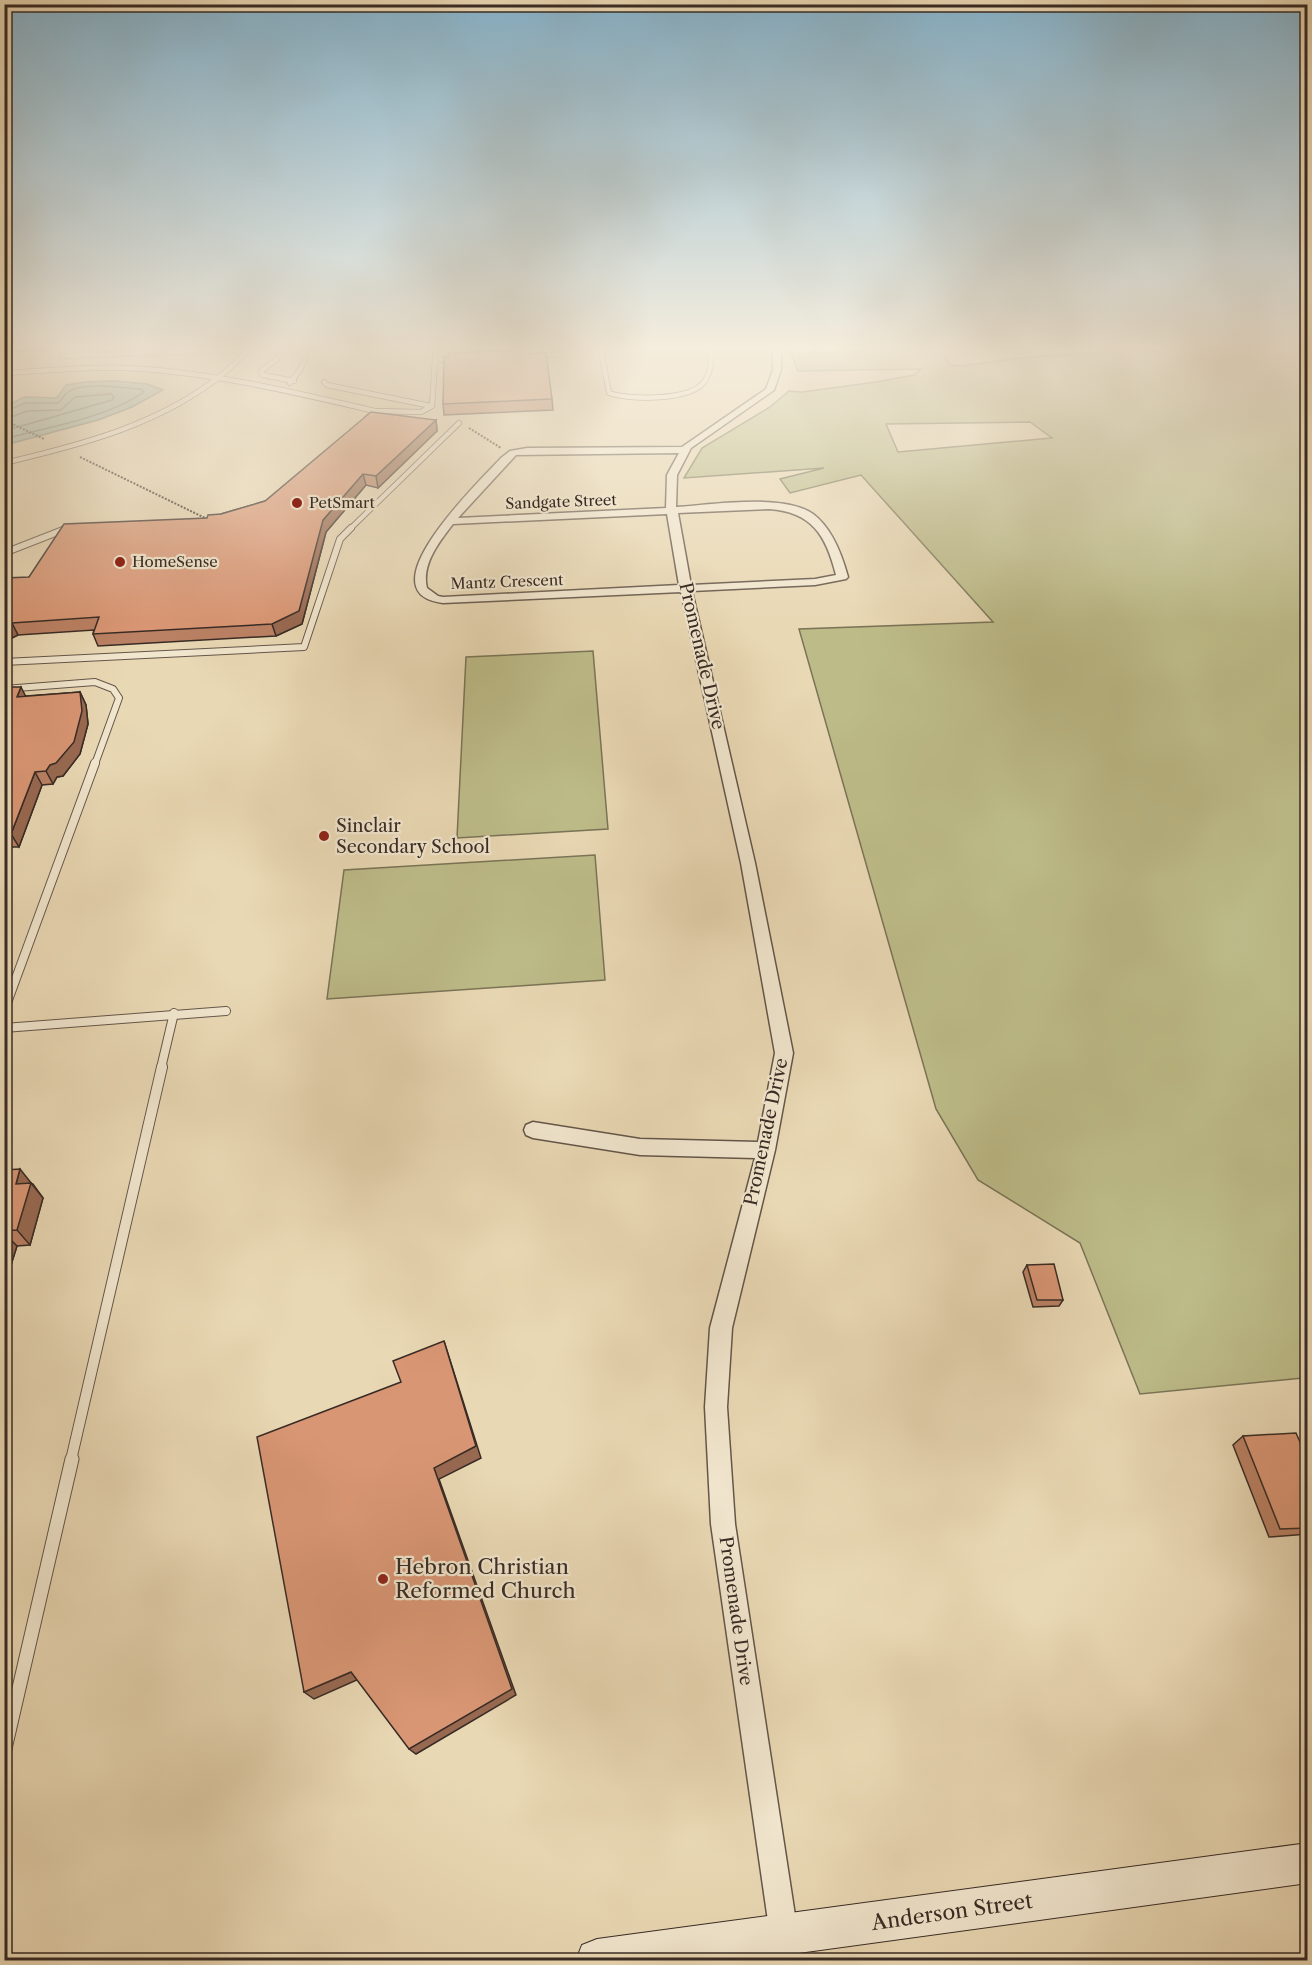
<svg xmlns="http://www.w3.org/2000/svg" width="1312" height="1965" font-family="'Libre Caslon Text',serif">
<rect width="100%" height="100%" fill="#e9d8b4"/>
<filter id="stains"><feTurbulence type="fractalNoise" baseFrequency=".00333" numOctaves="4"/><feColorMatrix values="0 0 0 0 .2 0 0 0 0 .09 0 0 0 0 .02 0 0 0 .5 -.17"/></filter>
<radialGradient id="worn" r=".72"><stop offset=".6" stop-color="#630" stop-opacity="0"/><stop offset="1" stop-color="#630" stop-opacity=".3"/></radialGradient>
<g fill="#bdbc89" stroke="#7a7457" stroke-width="1.5" fill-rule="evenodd">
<path d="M 788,346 L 936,346 L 951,365 L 962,366 L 1028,357 L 1113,352 L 1107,346 L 1307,346 L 1307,1380 L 1303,1378 L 1140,1394 L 1080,1243 L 978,1180 L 936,1109 L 799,629 L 993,622 L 861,475 L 790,493 L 780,479 L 824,468 L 684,478 L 702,448 L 770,407 L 789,391 L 802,392 L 876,382 L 914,375 L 921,369 L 798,371 ZM 1030,422 L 1052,438 L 898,452 L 886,424 Z"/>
<path d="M 593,651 L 608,829 L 457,838 L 466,657 Z"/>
<path d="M 595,855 L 605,980 L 327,999 L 344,870 Z"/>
</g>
<path fill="#97baab" stroke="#718175" stroke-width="1.5" d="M 115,381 L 147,384 L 163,390 L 132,407 L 98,420 L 5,445 L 5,407 L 24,397 L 57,398 L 66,385 L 85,382 Z"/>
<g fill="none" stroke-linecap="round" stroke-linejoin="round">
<g stroke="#687268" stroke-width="1.5">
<path d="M 4,412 L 25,403 L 58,403 C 62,400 64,395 68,392 C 82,381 124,388 141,389 L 144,392 C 107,418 48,427 4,439"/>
<path d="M 4,420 L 27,411 L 61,410 L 75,397 L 111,394 L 114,397 L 112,400 L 4,431"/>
</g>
<defs>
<g id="lane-far4">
<path d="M 284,346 L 277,359 L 261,371 L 263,375 L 294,381"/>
<path d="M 600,346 L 609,393 C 629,400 690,401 704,382 C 712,372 711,358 711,346"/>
<path d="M 62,356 L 249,349"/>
<path d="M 537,356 L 561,354"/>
<path d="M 435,360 L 455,359"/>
<path d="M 4,373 C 45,371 86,366 127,368 C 211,372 293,392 375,411 L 366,419"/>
<path d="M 324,382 L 327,385 L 431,406"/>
<path d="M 290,383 L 300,370 L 305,358"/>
<path d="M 375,411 L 421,412 L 432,406 L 436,346"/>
<path d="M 4,463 C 81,445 163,424 225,372 C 234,364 244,356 251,346"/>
<path d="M 64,529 L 72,526"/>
<path d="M 350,529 L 459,423"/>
</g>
<g id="lane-far3">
<path d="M 4,553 L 68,528"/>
<path d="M 4,662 L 304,647 L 340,539 L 351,528"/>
<path d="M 4,689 L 95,682 L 113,689 L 119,698 L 95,764"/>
</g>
<g id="lane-far2">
<path d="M 4,1011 L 95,763"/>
<path d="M 4,1028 L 226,1011"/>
<path d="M 161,1068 L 174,1013"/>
</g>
<path id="lane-far1" d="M 71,1460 L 162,1067"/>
<path id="lane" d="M 4,1753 L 72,1459"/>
<path id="street" d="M 769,346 L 777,346 L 781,355 L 781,370 L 774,390 L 691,448 L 677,475 L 676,507 C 711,505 784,493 813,514 C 832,528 842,555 848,577 L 846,579 L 815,585 L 692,591 L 755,863 L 793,1053 L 775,1150 L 732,1328 L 727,1407 L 735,1524 L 798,1935 L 794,1945 L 784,1949 L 774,1945 L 770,1935 L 711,1524 L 705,1407 L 710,1328 L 755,1158 L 640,1155 L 533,1138 L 526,1135 L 524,1130 L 526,1125 L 533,1122 L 640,1139 L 758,1142 L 775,1053 L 741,863 L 681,592 L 443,603 C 362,593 481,480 501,458 L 510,451 L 527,448 L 682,447 L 766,389 L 773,370 L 773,355 ZM 679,453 L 667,475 L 666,508 L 458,518 L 516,455 ZM 769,509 C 812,512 826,535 836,575 L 815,579 L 691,585 L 678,513 ZM 667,514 L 679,585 L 443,597 L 438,596 L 427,588 C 421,564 440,541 453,524 Z"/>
<path id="secondary" d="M 1308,1843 L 1308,1883 L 748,1960 L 576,1960 L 582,1945 L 597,1939 Z"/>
</defs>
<use href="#lane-far4" stroke="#645649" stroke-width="6"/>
<use href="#lane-far3" stroke="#645649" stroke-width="8"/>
<use href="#lane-far2" stroke="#645649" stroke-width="10"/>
<use href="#lane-far1" stroke="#645649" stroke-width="12"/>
<use href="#lane" stroke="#645649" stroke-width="15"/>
<use href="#street" stroke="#645649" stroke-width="3"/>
<use href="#secondary" stroke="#382b25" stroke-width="2"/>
<g stroke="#382b25" stroke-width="2" stroke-dasharray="2 1.5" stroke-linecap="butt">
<path d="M 4,420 L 44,439"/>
<path d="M 469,428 L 501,448"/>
<path d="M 80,457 L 205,518"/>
</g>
<use href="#lane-far4" stroke="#f1e6ce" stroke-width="4.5"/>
<use href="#lane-far3" stroke="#f1e6ce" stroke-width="6"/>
<use href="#lane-far2" stroke="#f1e6ce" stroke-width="8"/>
<use href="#lane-far1" stroke="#f1e6ce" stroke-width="10"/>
<use href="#lane" stroke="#f1e6ce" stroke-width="13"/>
<use href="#street" fill="#f1e6ce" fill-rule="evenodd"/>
<use href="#secondary" fill="#f1e6ce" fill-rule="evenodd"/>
</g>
<g fill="#bb8164" stroke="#382b25" stroke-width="1.5">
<path d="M 4,346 L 73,346 L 49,347 L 47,350 L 4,352 Z"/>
<path d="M 450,346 L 527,346 L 529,354 L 552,399 L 553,410 L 444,415 L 443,404 L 449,357 L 451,353 Z"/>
<path d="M 436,420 L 437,431 L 378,488 L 366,485 L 326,532 L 302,624 L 276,636 L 98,646 L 93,634 L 94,630 L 18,635 L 4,642 L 29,577 L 207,518 L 221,514 L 265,501 Z"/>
<path d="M 4,687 L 26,696 L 80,692 L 86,705 L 88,724 L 80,754 L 63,776 L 57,777 L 53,784 L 42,785 L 19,847 L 4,847 Z"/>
<path d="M 4,1170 L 33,1184 L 43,1198 L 30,1245 L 17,1246 L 4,1287 Z"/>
<path d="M 1027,1265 L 1063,1300 L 1059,1306 L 1033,1307 L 1023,1272 Z"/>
<path d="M 1243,1436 L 1308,1460 L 1308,1534 L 1269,1537 L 1233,1445 Z"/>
</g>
<g fill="#986951" stroke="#382b25" stroke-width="1.5">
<path d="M 45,346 L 49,346 L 49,347 L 47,350 Z"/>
<path d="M 436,420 L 437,431 L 378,488 L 376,476 Z"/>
<path d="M 363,474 L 366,485 L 326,532 L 302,624 L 276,636 L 272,624 L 323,520 Z"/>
<path d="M 12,623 L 18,635 L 4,642 L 4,627 Z"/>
<path d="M 21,687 L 27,699 L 17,697 Z"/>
<path d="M 80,692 L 86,705 L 88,724 L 80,754 L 63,776 L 57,777 L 53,784 L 46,771 Z"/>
<path d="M 35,772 L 42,785 L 19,847 L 11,834 Z"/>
<path d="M 20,1169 L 43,1198 L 30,1245 L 17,1230 L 16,1184 Z"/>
<path d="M 4,1233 L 17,1246 L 4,1287 Z"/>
<path d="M 444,1341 L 481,1458 L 439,1479 L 516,1695 L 416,1754 L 409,1749 L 434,1468 Z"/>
<path d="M 4,1421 L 10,1425 L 4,1444 Z"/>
<path d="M 351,1672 L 359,1679 L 314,1699 L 304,1692 Z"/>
</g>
<g fill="#d99674" stroke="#382b25" stroke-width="1.5">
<path d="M 528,350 L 529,354 L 546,353 L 552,399 L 443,404 L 444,357 L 449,357 L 449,353 Z"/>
<path d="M 371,412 L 436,420 L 376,476 L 363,474 L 323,520 L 299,611 L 272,624 L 93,634 L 99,617 L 12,623 L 4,627 L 4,578 L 29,577 L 64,524 L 207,518 L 208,515 L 221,514 L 265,501 Z"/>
<path d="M 4,687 L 21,687 L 17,697 L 80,692 L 82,711 L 74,742 L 56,763 L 50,765 L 46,771 L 35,772 L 11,834 L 4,834 Z"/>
<path d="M 20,1169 L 16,1184 L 31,1183 L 17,1230 L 4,1231 L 4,1170 Z"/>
<path d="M 1054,1264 L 1063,1300 L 1037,1300 L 1027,1265 Z"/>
<path d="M 444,1341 L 476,1446 L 434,1468 L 512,1689 L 409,1749 L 351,1672 L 304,1692 L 257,1437 L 401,1382 L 393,1361 Z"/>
<path d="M 1296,1433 L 1308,1460 L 1308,1528 L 1280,1529 L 1243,1436 Z"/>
</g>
<linearGradient id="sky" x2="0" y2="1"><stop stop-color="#87b6d0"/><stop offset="0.56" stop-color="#f5eddd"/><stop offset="1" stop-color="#f5eddd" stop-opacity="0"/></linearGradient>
<rect width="1312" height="621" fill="url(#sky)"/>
<g fill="#8f2418" stroke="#f1e6ce" stroke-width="2">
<circle cx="297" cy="503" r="6"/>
<circle cx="120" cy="562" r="6"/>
<circle cx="324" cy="836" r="6"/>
<circle cx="383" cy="1579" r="6"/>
</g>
<g text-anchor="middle" stroke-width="4.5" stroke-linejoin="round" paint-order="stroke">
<g font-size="15" fill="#382b25" stroke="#f1e6ce">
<text transform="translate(561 502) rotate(-2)" y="5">Sandgate Street</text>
<text transform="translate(507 582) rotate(-2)" y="5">Mantz Crescent</text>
</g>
<g font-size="15" fill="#382b25" stroke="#f1e6ce" text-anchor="start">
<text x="309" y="508">PetSmart</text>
<text x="132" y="567">HomeSense</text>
</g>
<g font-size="18" fill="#382b25" stroke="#f1e6ce">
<text transform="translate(702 656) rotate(77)" y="6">Promenade Drive</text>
<text transform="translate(766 1132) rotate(-78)" y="6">Promenade Drive</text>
<text transform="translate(736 1611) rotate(82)" y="6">Promenade Drive</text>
</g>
<g font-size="18" fill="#382b25" stroke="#f1e6ce" text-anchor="start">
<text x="336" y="832">Sinclair<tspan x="336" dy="21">Secondary School</tspan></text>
</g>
<g font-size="21" fill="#382b25" stroke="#f1e6ce" text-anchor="start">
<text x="395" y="1574">Hebron Christian<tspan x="395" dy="24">Reformed Church</tspan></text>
</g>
<g font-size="21" fill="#382b25" stroke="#f1e6ce">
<text transform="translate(952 1912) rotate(-8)" y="7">Anderson Street</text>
</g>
</g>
<rect width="1312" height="1965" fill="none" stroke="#e9d8b4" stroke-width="24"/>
<rect x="6" y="6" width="1300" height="1953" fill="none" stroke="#382b25" stroke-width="3"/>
<rect x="12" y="12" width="1288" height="1941" fill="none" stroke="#382b25" stroke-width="1.5"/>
<rect width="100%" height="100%" filter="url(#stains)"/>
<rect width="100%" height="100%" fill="url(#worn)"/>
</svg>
